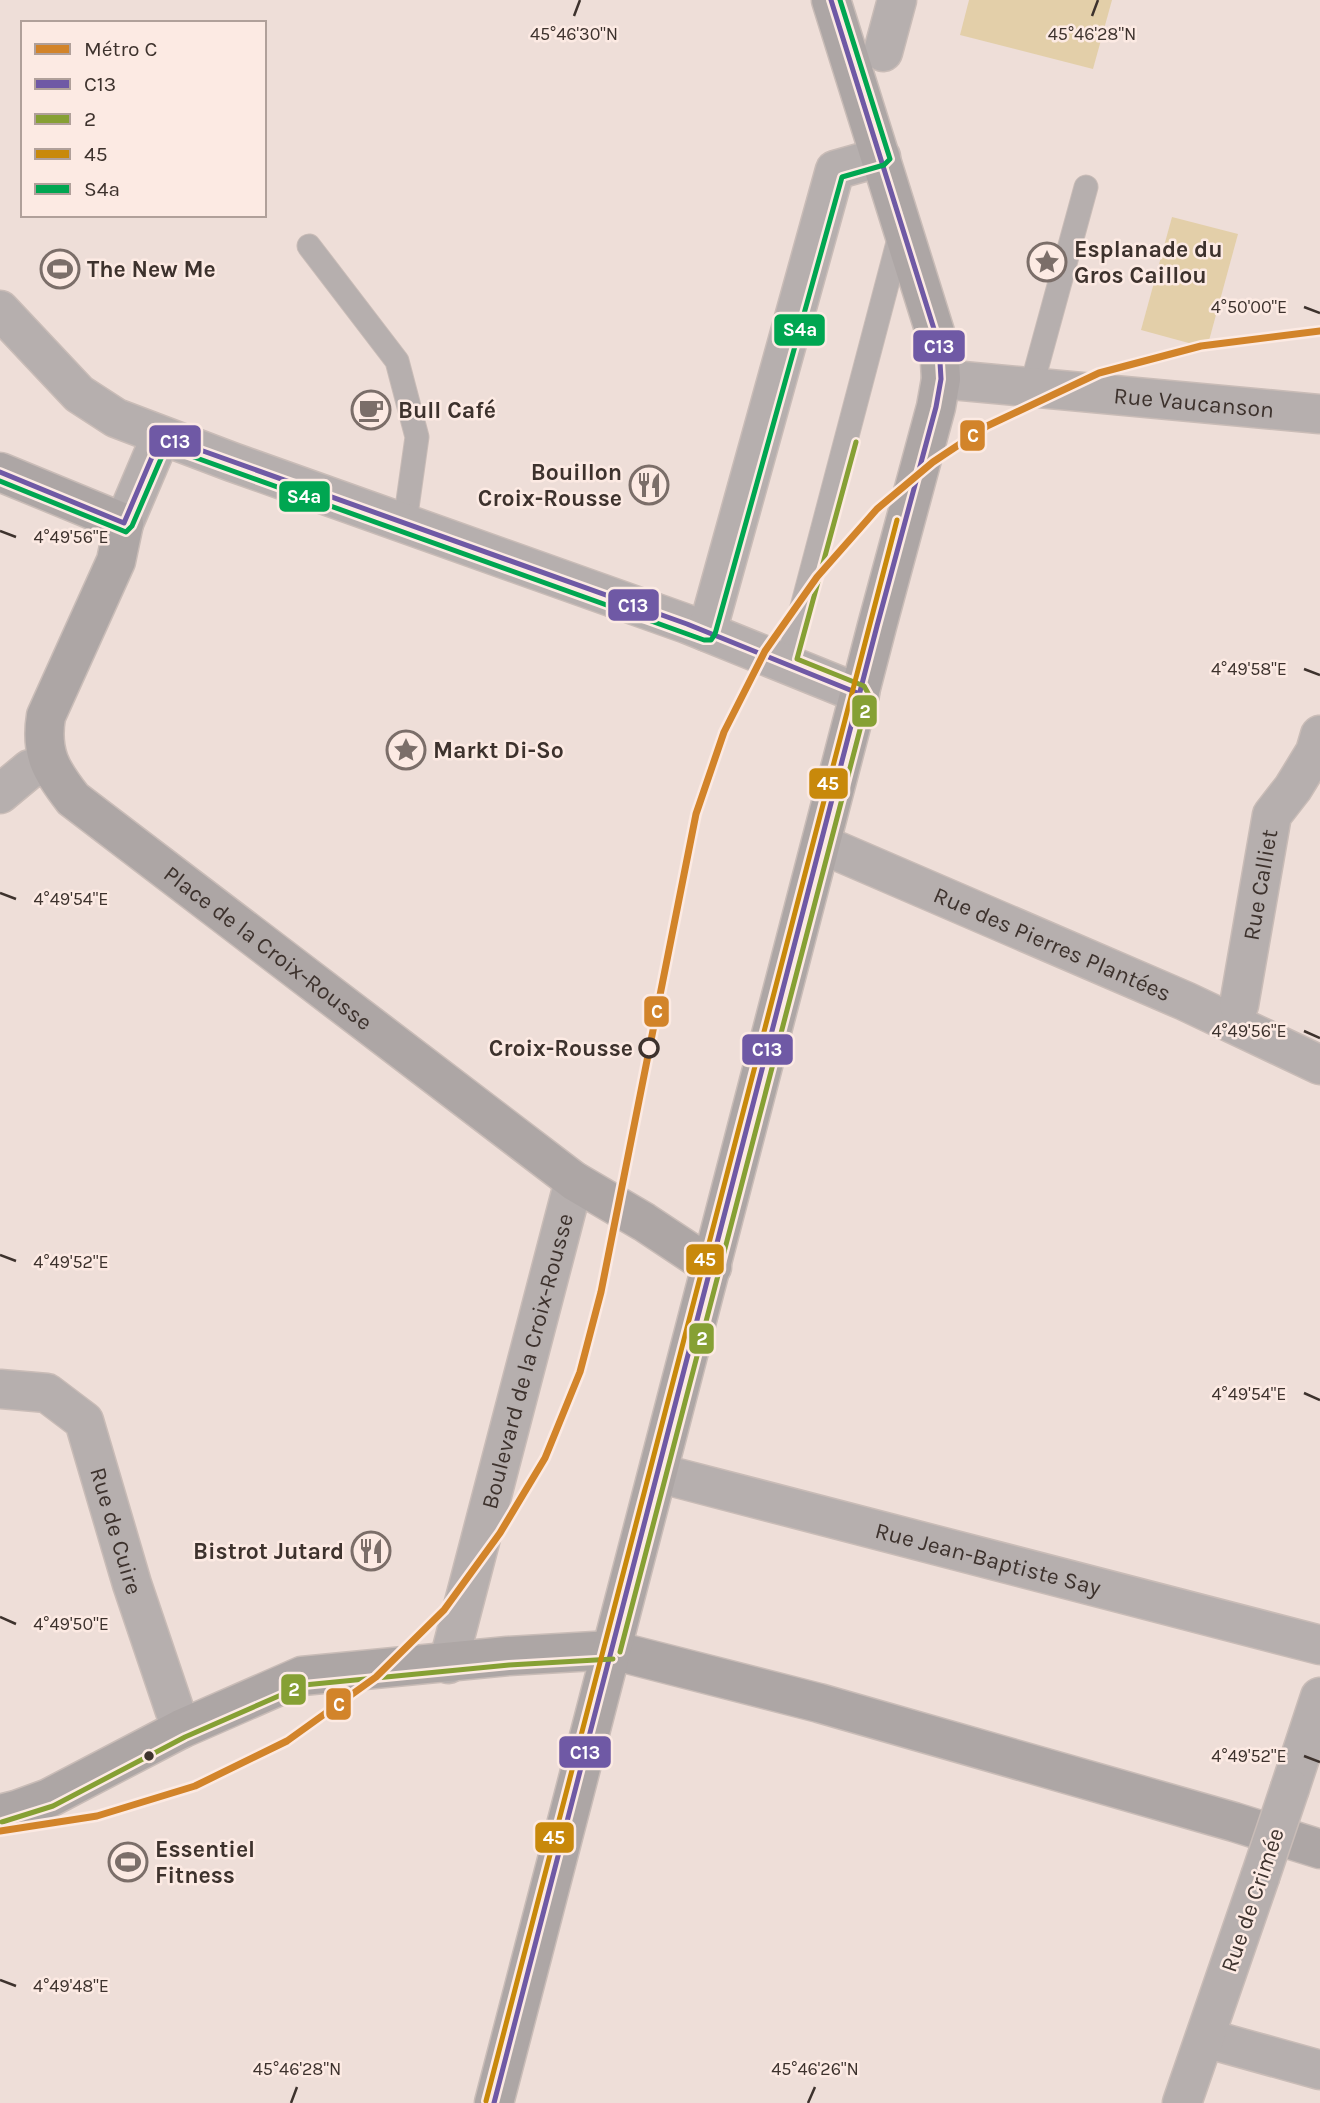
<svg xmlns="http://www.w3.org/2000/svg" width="1320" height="2103" font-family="Karla,sans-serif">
<rect width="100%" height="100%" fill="#eeded8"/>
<g fill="#e3cfa9">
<path d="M 969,0 L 1112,0 L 1093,69 L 960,35 Z"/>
<path d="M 1172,217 L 1238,234 L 1207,348 L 1141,330 Z"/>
</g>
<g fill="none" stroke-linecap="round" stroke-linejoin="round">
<defs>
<g id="lane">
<path d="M 309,246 L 397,361 L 417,437 L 405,522"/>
<path d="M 1031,388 L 1086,187"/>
<path d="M 787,664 L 900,235"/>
</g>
<g id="street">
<path d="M 883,52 L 897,0"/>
<path d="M 0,310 L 79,394 L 116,418 L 232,462 L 687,624 L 860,694"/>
<path id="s1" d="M 941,379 L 1320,414"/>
<path d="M 124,523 L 161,436"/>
<path d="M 707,632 L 835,170 L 881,157"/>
<path d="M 0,794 L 30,769 L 48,765"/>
<path id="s2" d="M 821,844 L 1185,1001 L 1320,1065"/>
<path id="s3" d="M 1239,1005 L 1272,815 L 1293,788 L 1315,752 L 1320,735"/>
<path id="s4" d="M 0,1389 L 47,1393 L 84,1421 L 132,1584 L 181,1729"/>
<path id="s5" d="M 658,1473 L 1320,1645"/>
<path id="s6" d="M 448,1664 L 574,1181"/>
<path d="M 1290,1788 L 1320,1697"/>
<path d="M 1205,2038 L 1320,2070"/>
<path d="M 1182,2103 L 1260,1877"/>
</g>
<g id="secondary">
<path id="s7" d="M 0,472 L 124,523 L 116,561 L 46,716 C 40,753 51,771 73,799 L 574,1181 L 644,1222 L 712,1267"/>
<path d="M 0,1814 L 16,1810 L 49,1798 L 181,1729 L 302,1676 L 508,1656 L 612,1650 L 819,1703 L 1234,1822 L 1320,1849"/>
<path d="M 494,2103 L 877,626 L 936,407 L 941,379 L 939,345 L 831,0"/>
</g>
</defs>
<use href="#lane" stroke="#c9bcb7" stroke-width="25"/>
<use href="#street" stroke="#c9bcb7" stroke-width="41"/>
<use href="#secondary" stroke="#c9bcb7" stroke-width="41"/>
<use href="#lane" stroke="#b6afae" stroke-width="23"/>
<use href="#street" stroke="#b6afae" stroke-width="38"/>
<use href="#secondary" stroke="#ada6a5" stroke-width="38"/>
<defs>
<path id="street-bridge" d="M 1260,1877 L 1290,1788"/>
</defs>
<use href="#street-bridge" stroke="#c9bcb7" stroke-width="41" stroke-linecap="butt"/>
<use href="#street-bridge" stroke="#b6afae" stroke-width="38"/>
<defs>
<g id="bus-1">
<path d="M 0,472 L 124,523 L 161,436 L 687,624 L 860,694"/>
<path d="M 494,2103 L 877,626 L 936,407 L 941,379 L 939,345 L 831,0"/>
</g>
<g id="bus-2">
<path d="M 620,1652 L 869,695 L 864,686 L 797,659 L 856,442"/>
<path d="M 2,1822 L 53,1806 L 185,1737 L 304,1685 L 509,1665 L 613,1659"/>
</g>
<path id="bus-3" d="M 486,2101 L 897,520"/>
<path id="bus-4" d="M 0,481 L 126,532 L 132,526 L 166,447 L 704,640 L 711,640 L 715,634 L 842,177 L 884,165 L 890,159 L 840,0"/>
</defs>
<use href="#bus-1" stroke="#fceae3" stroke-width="10"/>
<use href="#bus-2" stroke="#fceae3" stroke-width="10"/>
<use href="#bus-3" stroke="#fceae3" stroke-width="10"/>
<use href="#bus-4" stroke="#fceae3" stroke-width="10"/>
<use href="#bus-1" stroke="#6f59a5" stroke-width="5"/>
<use href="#bus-2" stroke="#86a034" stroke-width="5"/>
<use href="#bus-3" stroke="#c8890b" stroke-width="5"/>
<use href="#bus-4" stroke="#00a651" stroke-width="5"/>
<defs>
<path id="metro-1" d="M 0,1831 L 97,1816 L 195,1786 L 287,1741 L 376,1677 L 444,1610 L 500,1533 L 545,1458 L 580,1372 L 601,1292 L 696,814 L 724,732 L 765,651 L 817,577 L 877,509 L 933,462 L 987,426 L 1099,373 L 1201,346 L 1320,331"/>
</defs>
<use href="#metro-1" stroke="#fceae3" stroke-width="12"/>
<use href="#metro-1" stroke="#d2842a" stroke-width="7"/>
</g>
<path fill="none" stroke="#3d322d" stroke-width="2.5" d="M 574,16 L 580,0M 1092,16 L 1098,0M 1304,307 L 1320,313M 0,531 L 16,537M 1304,669 L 1320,675M 0,893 L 16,899M 1304,1031 L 1320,1038M 0,1255 L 16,1261M 1304,1393 L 1320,1400M 0,1617 L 16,1624M 1304,1756 L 1320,1762M 0,1980 L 16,1986M 291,2103 L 297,2087M 808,2103 L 815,2087"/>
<defs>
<symbol id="sight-ring" viewBox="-11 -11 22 22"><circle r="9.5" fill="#fceae3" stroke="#7b6e69" stroke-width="1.5"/><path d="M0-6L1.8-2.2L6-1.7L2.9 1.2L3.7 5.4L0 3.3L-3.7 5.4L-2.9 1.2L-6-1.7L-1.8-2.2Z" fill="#7b6e69"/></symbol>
<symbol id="stadium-ring" viewBox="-11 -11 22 22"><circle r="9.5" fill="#fceae3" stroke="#7b6e69" stroke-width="1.5"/><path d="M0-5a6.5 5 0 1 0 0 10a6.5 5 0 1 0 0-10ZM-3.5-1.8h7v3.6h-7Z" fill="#7b6e69"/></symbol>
<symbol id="cafe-ring" viewBox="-11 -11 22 22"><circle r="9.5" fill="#fceae3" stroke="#7b6e69" stroke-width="1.5"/><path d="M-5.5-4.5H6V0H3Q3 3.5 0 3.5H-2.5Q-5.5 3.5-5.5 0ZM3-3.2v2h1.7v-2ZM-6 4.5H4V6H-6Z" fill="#7b6e69"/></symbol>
<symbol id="restaurant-ring" viewBox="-11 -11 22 22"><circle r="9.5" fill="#fceae3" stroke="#7b6e69" stroke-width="1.5"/><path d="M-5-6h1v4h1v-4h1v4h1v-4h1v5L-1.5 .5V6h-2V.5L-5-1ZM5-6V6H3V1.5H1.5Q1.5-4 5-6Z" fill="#7b6e69"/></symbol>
</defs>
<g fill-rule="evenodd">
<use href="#sight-ring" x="1025" y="240" width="44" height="44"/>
<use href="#stadium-ring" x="38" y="247" width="44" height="44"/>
<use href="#cafe-ring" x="349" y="388" width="44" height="44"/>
<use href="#restaurant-ring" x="627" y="463" width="44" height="44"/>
<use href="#sight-ring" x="384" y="728" width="44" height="44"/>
<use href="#restaurant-ring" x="349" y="1529" width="44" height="44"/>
<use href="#stadium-ring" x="106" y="1840" width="44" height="44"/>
</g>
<circle fill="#fceae3" stroke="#3d322d" stroke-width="3.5" cx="649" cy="1048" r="9"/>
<circle fill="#3d322d" stroke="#fceae3" stroke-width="2.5" cx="149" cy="1756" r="6"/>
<g text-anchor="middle" stroke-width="5" stroke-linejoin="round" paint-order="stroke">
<g font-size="23" font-weight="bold" fill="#3d322d" stroke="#fceae3" text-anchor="start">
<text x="1074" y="257">Esplanade du<tspan x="1074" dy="26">Gros Caillou</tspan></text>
<text x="87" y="277">The New Me</text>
<text x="398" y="418">Bull Café</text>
<text x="622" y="480" text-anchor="end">Bouillon<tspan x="622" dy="26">Croix-Rousse</tspan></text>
<text x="433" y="758">Markt Di-So</text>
<text x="344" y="1559" text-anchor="end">Bistrot Jutard</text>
<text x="155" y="1857">Essentiel<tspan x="155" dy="26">Fitness</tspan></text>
</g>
<g font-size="23" fill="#3d322d" stroke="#fceae3">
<text dy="8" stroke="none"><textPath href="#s1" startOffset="254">Rue Vaucanson</textPath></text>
<text dy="8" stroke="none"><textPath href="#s3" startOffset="122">Rue Calliet</textPath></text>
<text dy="8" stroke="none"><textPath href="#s2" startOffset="252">Rue des Pierres Plantées</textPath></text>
<text dy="8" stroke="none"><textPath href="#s7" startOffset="679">Place de la Croix-Rousse</textPath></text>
<text dy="8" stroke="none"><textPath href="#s6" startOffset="313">Boulevard de la Croix-Rousse</textPath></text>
<text dy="8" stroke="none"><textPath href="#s4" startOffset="208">Rue de Cuire</textPath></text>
<text dy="8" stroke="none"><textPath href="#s5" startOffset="341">Rue Jean-Baptiste Say</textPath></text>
<text transform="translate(1252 1900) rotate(-71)" y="8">Rue de Crimée</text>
</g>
<g font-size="23" font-weight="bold" fill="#3d322d" stroke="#fceae3" text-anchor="end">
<text x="633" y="1056">Croix-Rousse</text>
</g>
</g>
<g font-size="18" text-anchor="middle" fill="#3d322d" stroke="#fceae3" stroke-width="5" stroke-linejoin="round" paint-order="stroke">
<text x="574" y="40">45°46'30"N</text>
<text x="1092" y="40">45°46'28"N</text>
<text x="1249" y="313">4°50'00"E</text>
<text x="71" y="543">4°49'56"E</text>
<text x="1249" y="675">4°49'58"E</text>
<text x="71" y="905">4°49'54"E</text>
<text x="1249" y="1037">4°49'56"E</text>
<text x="71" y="1268">4°49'52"E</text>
<text x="1249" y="1400">4°49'54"E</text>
<text x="71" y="1630">4°49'50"E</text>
<text x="1249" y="1762">4°49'52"E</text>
<text x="71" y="1992">4°49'48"E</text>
<text x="297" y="2075">45°46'28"N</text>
<text x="815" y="2075">45°46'26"N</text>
</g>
<g stroke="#fceae3" stroke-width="2.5">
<rect x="773" y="313" width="53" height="34" rx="7" fill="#00a651"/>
<rect x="912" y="329" width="54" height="34" rx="7" fill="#6f59a5"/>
<rect x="959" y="419" width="27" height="33" rx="7" fill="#d2842a"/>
<rect x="148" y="424" width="54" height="34" rx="7" fill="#6f59a5"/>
<rect x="278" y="480" width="53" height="33" rx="7" fill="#00a651"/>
<rect x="607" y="588" width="53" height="34" rx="7" fill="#6f59a5"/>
<rect x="851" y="694" width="27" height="34" rx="7" fill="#86a034"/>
<rect x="808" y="767" width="41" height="33" rx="7" fill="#c8890b"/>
<rect x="643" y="995" width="27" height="33" rx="7" fill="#d2842a"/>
<rect x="741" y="1033" width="53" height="33" rx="7" fill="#6f59a5"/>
<rect x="685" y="1243" width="40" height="33" rx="7" fill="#c8890b"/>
<rect x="688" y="1322" width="27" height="33" rx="7" fill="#86a034"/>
<rect x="280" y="1673" width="27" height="33" rx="7" fill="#86a034"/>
<rect x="325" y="1687" width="27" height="34" rx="7" fill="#d2842a"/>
<rect x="558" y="1735" width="54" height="34" rx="7" fill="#6f59a5"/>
<rect x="534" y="1821" width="41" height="33" rx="7" fill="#c8890b"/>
</g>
<g font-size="19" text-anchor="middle" font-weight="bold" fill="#fff">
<text x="800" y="336">S4a</text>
<text x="939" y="353">C13</text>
<text x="973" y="442">C</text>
<text x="175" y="448">C13</text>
<text x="304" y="503">S4a</text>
<text x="633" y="612">C13</text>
<text x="865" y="718">2</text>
<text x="828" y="790">45</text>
<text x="657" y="1018">C</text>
<text x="767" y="1056">C13</text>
<text x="705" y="1266">45</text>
<text x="702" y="1345">2</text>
<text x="294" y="1696">2</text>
<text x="339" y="1711">C</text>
<text x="585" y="1759">C13</text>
<text x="554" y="1844">45</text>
</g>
<rect x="21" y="21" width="245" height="196" fill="#fceae3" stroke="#b0a09a" stroke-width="2"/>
<rect x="35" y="44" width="35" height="10" fill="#d2842a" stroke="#b0a09a" stroke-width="2"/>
<text x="84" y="56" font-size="21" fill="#3d322d">Métro C</text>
<rect x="35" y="79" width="35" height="10" fill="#6f59a5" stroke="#b0a09a" stroke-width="2"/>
<text x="84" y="91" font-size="21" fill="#3d322d">C13</text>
<rect x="35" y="114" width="35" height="10" fill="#86a034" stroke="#b0a09a" stroke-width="2"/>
<text x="84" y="126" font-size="21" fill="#3d322d">2</text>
<rect x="35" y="149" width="35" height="10" fill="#c8890b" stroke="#b0a09a" stroke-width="2"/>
<text x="84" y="161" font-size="21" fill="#3d322d">45</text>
<rect x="35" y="184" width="35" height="10" fill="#00a651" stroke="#b0a09a" stroke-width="2"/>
<text x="84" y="196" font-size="21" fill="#3d322d">S4a</text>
</svg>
